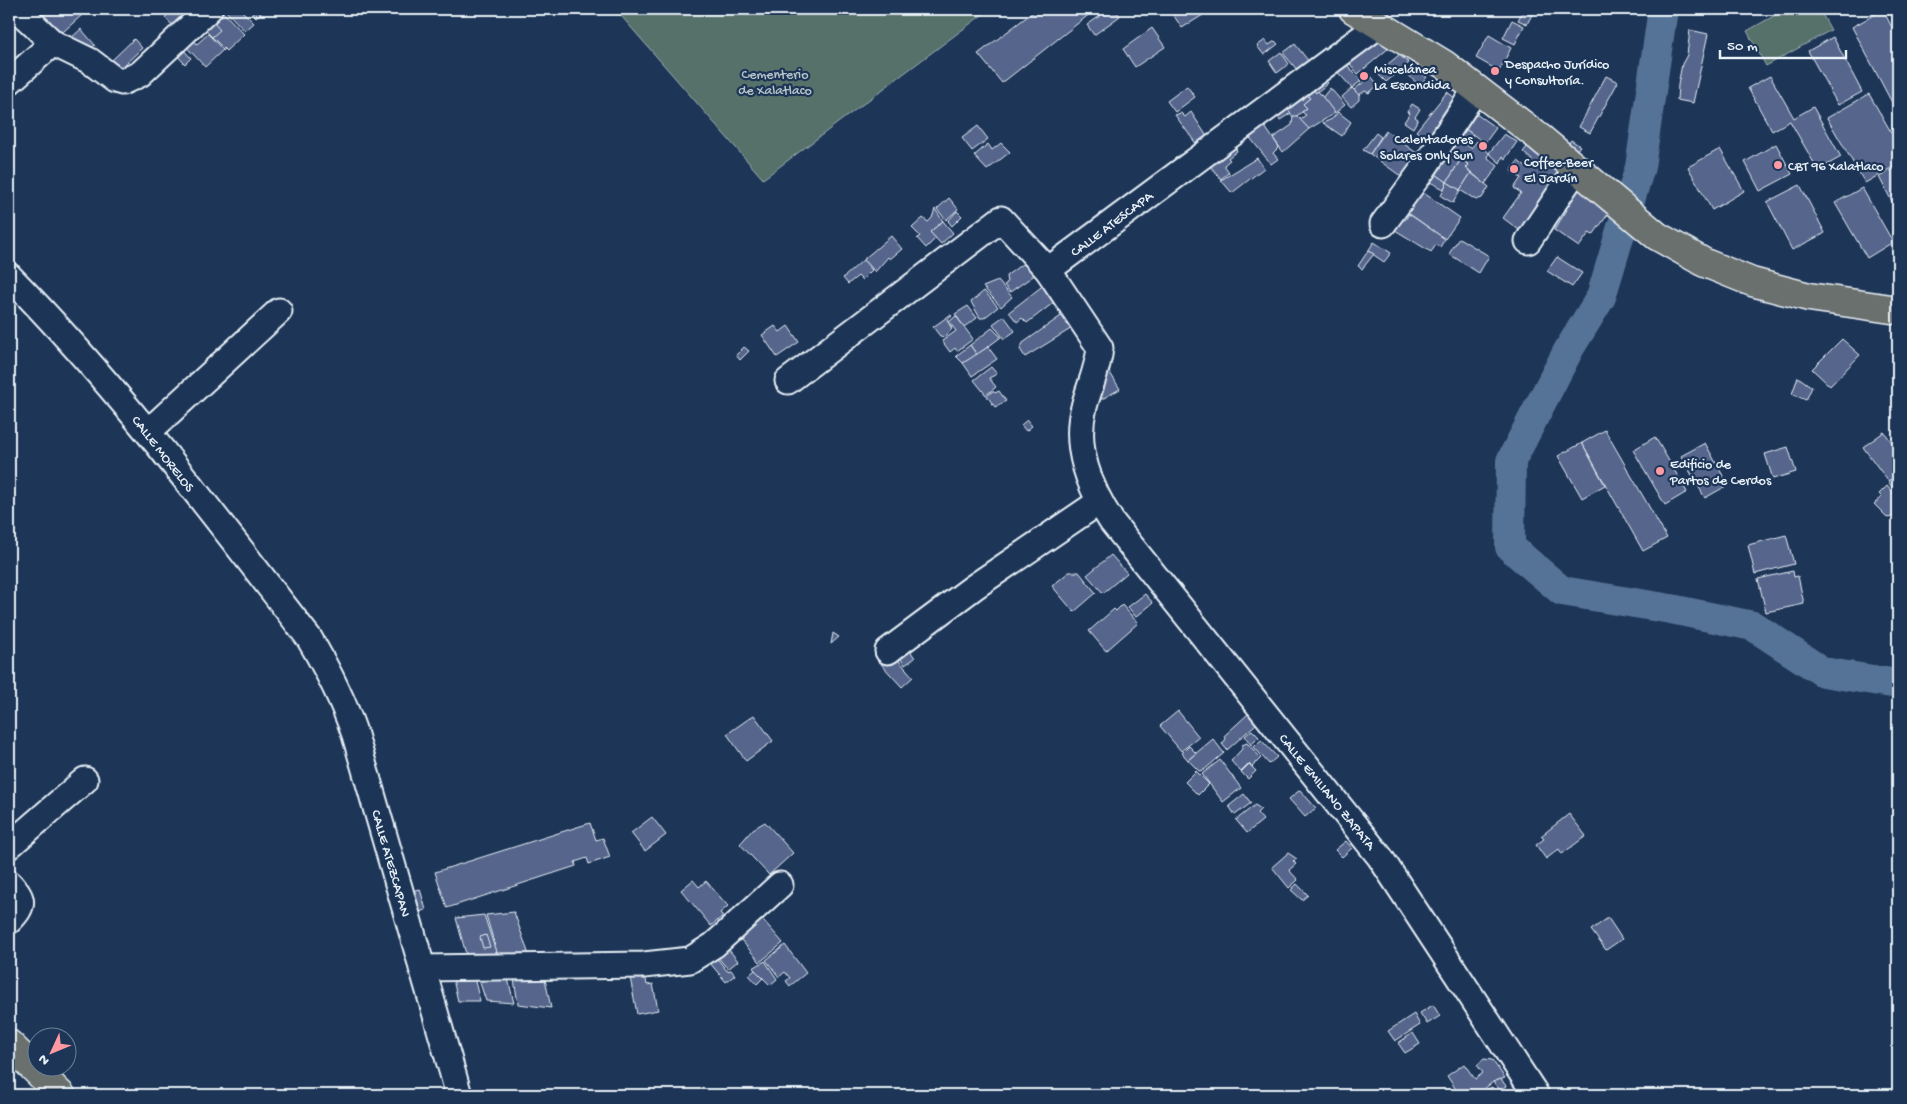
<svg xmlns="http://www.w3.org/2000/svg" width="1907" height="1104" font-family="'Gochi Hand',sans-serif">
<rect width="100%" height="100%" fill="#1d3557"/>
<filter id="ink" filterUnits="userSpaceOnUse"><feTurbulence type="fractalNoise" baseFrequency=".02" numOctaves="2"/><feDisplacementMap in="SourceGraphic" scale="10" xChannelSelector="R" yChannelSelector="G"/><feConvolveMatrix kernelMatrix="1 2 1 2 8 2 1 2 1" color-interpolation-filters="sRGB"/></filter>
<g filter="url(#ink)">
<g fill="#566f6b" stroke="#9fb0b2">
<path d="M 615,9 L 990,9 L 763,179 Z"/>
<path d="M 1786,9 L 1819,9 L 1831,30 L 1766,66 L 1747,31 Z"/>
</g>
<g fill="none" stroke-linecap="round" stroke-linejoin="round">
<path stroke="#557396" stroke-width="30" d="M 1663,9 L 1640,167 L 1601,297 L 1569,349 L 1511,461 L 1510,547 L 1562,591 L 1671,609 L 1753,626 L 1823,672 L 1898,684"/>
</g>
<g fill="#55658c" stroke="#e8f1f8">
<path d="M 34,9 L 76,9 L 82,15 L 55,39 Z"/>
<path d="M 175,9 L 179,9 L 184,15 L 172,25 L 165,17 Z"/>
<path d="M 220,9 L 244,34 L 226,51 L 199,24 Z"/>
<path d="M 220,9 L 222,11 L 212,21 L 220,30 L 212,37 L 199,24 Z"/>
<path d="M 224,9 L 240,9 L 254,23 L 245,31 Z"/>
<path d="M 249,9 L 266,9 L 256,17 Z"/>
<path d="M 1037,9 L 1096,9 L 1002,83 L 978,54 Z"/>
<path d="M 1105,9 L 1114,9 L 1120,16 L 1094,35 L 1087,25 L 1100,16 L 1098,14 Z"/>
<path d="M 1173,9 L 1199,9 L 1203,15 L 1182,28 L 1170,10 Z"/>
<path d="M 1524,9 L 1535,9 L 1527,24 L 1518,20 Z"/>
<path d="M 1883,10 L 1898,39 L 1898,114 L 1852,27 Z"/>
<path d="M 1512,20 L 1524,26 L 1515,44 L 1503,38 Z"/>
<path d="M 1152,28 L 1165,47 L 1135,67 L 1123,49 Z"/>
<path d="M 81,29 L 95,45 L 82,57 L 68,41 Z"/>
<path d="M 1690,30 L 1708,34 L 1693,103 L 1677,100 L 1678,85 L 1682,64 L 1687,55 Z"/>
<path d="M 1379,33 L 1390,47 L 1358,74 L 1347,60 Z"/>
<path d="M 208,34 L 223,50 L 205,67 L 182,42 L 189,35 L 197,44 Z"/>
<path d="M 1489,35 L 1511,48 L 1499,71 L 1476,58 Z"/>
<path d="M 1833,37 L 1862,92 L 1838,105 L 1808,51 Z"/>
<path d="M 134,39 L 142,48 L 120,69 L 112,60 Z"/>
<path d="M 1265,40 L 1269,45 L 1275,41 L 1278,44 L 1264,55 L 1257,46 Z"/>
<path d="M 1295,44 L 1310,63 L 1298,71 L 1283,53 Z"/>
<path d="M 179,45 L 191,58 L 185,64 L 173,51 Z"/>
<path d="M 1281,52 L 1289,64 L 1277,73 L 1269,61 Z"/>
<path d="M 1399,55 L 1409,63 L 1386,82 L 1377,73 Z"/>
<path d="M 1342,59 L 1361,81 L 1352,88 L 1333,67 Z"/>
<path d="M 1414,68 L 1427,77 L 1420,85 L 1408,76 Z"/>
<path d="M 1319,72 L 1328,83 L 1316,93 L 1307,82 Z"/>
<path d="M 1371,76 L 1378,85 L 1369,93 L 1365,91 L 1359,95 L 1354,90 Z"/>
<path d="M 1606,76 L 1618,82 L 1590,133 L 1579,127 Z"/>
<path d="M 1770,76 L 1794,118 L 1813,107 L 1841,157 L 1818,170 L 1790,121 L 1772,131 L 1748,88 Z"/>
<path d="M 1187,86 L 1195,97 L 1175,112 L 1167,101 Z"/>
<path d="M 1301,88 L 1310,98 L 1303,104 L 1307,108 L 1294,118 L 1283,104 Z"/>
<path d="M 1330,88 L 1345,105 L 1335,113 L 1322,98 Z"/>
<path d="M 1352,88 L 1359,95 L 1359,100 L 1351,107 L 1342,97 Z"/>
<path d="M 1313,89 L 1316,93 L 1318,91 L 1335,113 L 1309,129 L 1299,120 L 1306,115 L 1302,112 L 1307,108 L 1303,104 L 1310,98 L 1307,95 Z"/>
<path d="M 1447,92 L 1462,103 L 1431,142 L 1416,131 Z"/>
<path d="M 1869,94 L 1898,144 L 1898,164 L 1865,183 L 1827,118 Z"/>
<path d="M 1283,104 L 1291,113 L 1280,120 L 1273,111 Z"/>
<path d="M 1412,104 L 1420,109 L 1415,117 L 1418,119 L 1413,128 L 1404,122 L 1410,113 L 1407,112 Z"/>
<path d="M 1469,109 L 1496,128 L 1485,143 L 1458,124 Z"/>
<path d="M 1191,112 L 1208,138 L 1197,145 L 1175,115 L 1181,113 L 1185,117 Z"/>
<path d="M 1338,112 L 1351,122 L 1342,136 L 1323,123 L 1332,119 Z"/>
<path d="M 1293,116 L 1297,116 L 1309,129 L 1283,152 L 1273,138 L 1292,125 Z"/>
<path d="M 1263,124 L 1279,147 L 1273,153 L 1278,159 L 1271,164 L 1247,134 Z"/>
<path d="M 978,126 L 988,139 L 972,151 L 962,138 Z"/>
<path d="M 1463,127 L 1473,135 L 1467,145 L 1455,138 Z"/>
<path d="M 1386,131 L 1418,154 L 1402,177 L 1370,154 Z"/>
<path d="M 1376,133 L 1381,137 L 1370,154 L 1363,150 Z"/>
<path d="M 1504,134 L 1517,142 L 1505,159 L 1503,156 L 1500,163 L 1489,153 Z"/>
<path d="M 1453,136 L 1471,148 L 1477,141 L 1489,153 L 1488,158 L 1498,166 L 1485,184 L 1466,168 L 1469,165 L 1444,150 Z"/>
<path d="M 1571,140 L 1580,146 L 1576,151 L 1568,145 Z"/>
<path d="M 1531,142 L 1569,170 L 1523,233 L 1503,218 L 1521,193 L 1514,188 L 1521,178 L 1511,171 L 1518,161 L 1527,168 L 1532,160 L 1523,152 Z"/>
<path d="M 1001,143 L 1010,152 L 987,170 L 974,156 L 988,144 L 992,150 Z"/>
<path d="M 1234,143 L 1237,151 L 1228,158 L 1230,160 L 1224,165 L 1229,172 L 1221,179 L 1207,162 Z"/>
<path d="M 1776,144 L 1792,174 L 1760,191 L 1745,162 Z"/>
<path d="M 1720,149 L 1744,191 L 1712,210 L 1688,167 Z"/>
<path d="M 1444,150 L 1461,159 L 1447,182 L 1433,172 Z"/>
<path d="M 1257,158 L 1264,168 L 1232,193 L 1221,180 Z"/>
<path d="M 1461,159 L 1469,165 L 1466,168 L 1471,173 L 1460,190 L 1447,182 Z"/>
<path d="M 1898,167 L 1898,213 L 1879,177 Z"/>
<path d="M 1433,172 L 1447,182 L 1444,189 L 1428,181 Z"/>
<path d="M 1471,173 L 1489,187 L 1482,198 L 1476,200 L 1460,190 Z"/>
<path d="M 1447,182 L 1460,190 L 1453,203 L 1441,196 Z"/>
<path d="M 1576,185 L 1611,210 L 1593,235 L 1589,233 L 1579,247 L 1554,230 L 1567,210 L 1562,206 Z"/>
<path d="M 1800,185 L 1825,233 L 1792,250 L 1767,202 Z"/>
<path d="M 1415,187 L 1460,218 L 1445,239 L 1401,208 Z"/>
<path d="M 1862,188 L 1893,242 L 1867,258 L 1835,203 Z"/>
<path d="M 949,198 L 958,209 L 946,220 L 937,209 Z"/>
<path d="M 935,209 L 943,221 L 930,232 L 936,238 L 926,248 L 917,238 L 920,236 L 912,228 L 923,218 L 928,222 L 932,218 Z"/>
<path d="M 957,211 L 962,216 L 952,226 L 948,221 Z"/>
<path d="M 1409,214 L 1445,239 L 1440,247 L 1436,245 L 1431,252 L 1395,230 L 1401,219 L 1405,220 Z"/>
<path d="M 943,221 L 953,233 L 941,244 L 930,232 Z"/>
<path d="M 891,236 L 902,249 L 890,259 L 888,257 L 875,272 L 864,259 Z"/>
<path d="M 1459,238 L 1489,256 L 1479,273 L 1449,254 Z"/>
<path d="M 1374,242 L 1391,253 L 1384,262 L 1368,251 Z"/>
<path d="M 1368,251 L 1374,254 L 1362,269 L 1358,266 Z"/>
<path d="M 1557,257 L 1582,273 L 1572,287 L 1547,271 Z"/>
<path d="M 863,260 L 872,270 L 862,280 L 858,276 L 848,284 L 843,278 Z"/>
<path d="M 1026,261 L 1036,274 L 1010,292 L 1004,285 L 1007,283 L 1006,276 Z"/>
<path d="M 998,281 L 1012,297 L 1001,307 L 983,287 Z"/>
<path d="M 1045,284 L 1057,300 L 1027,323 L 1022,318 L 1017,322 L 1009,312 Z"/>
<path d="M 984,291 L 998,307 L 984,318 L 980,318 L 971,302 Z"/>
<path d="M 968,306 L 977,318 L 964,327 L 955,314 Z"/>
<path d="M 1068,311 L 1077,325 L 1025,357 L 1020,349 L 1023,343 Z"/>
<path d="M 950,315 L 952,316 L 947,320 L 952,329 L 945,337 L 940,336 L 933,327 Z"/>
<path d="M 956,316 L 973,339 L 957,351 L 955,348 L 950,352 L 942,341 L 956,331 L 949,322 Z"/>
<path d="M 1004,316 L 1015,331 L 1004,339 L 993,324 Z"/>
<path d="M 775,326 L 780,332 L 788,326 L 799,342 L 777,357 L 762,335 Z"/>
<path d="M 992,328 L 1001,337 L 977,355 L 970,345 Z"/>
<path d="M 1842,339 L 1860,355 L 1830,386 L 1812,369 Z"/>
<path d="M 970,345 L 977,355 L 963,363 L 956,356 Z"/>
<path d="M 744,347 L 749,351 L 740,360 L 736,355 Z"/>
<path d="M 988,347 L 997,359 L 972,376 L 963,363 Z"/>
<path d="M 1104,363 L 1120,389 L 1093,404 Z"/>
<path d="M 991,367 L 997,374 L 989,378 L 996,387 L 986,395 L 974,380 Z"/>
<path d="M 1798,377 L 1812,387 L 1806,400 L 1792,394 Z"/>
<path d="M 993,391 L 995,393 L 999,391 L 1006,401 L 995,407 L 987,396 Z"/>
<path d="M 1027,420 L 1032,426 L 1026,431 L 1021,425 Z"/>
<path d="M 1605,430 L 1667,538 L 1643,551 L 1582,443 Z"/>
<path d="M 1884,432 L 1898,450 L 1898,475 L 1888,481 L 1863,447 Z"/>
<path d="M 1655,437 L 1687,492 L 1665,505 L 1633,450 Z"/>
<path d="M 1582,443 L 1605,485 L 1582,498 L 1558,456 Z"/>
<path d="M 1705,443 L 1728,485 L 1705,498 L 1681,456 Z"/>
<path d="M 1788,447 L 1796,472 L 1773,479 L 1765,454 Z"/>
<path d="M 1898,475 L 1898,497 L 1888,481 Z"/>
<path d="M 1887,486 L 1898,499 L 1898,508 L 1894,516 L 1888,518 L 1874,504 L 1882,497 L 1879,494 Z"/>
<path d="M 1786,535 L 1794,564 L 1755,574 L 1748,545 Z"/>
<path d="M 1111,555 L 1127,573 L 1103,593 L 1087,575 Z"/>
<path d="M 1793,571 L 1794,577 L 1798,576 L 1804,604 L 1766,612 L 1758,579 Z"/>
<path d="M 1069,572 L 1079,572 L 1096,593 L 1074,612 L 1052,586 Z"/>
<path d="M 1145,594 L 1153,603 L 1136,617 L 1128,607 Z"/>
<path d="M 1122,605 L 1138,623 L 1106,651 L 1089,631 L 1114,609 L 1116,611 Z"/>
<path d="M 833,633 L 839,637 L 831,644 Z"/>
<path d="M 907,646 L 915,658 L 905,665 L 897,654 Z"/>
<path d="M 893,654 L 913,677 L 902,687 L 881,664 Z"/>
<path d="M 1178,711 L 1199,737 L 1181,751 L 1160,726 Z"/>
<path d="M 1248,714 L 1256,724 L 1227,750 L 1222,744 L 1226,739 L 1224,736 Z"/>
<path d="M 754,715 L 773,741 L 746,761 L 727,734 Z"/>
<path d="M 1252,730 L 1259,737 L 1251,745 L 1245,736 Z"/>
<path d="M 1213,739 L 1224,753 L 1204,770 L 1199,771 L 1188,760 Z"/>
<path d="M 1261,740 L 1277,757 L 1269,764 L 1254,747 Z"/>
<path d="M 1247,743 L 1261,758 L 1252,767 L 1249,764 L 1241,772 L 1231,761 L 1242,749 L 1242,745 Z"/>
<path d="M 1189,746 L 1196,753 L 1188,760 L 1182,753 Z"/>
<path d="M 1220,760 L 1241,788 L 1223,802 L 1202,774 Z"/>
<path d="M 1249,764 L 1256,771 L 1248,779 L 1241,772 Z"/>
<path d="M 1196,771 L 1209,784 L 1198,795 L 1185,782 Z"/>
<path d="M 1300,790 L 1316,808 L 1305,817 L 1289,799 Z"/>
<path d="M 1244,794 L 1251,803 L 1235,815 L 1229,806 Z"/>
<path d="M 1255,805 L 1261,809 L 1257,813 L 1263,820 L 1247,833 L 1236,820 Z"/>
<path d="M 1569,814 L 1586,836 L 1562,854 L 1559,849 L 1546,859 L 1536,845 L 1544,839 L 1541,836 Z"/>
<path d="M 652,817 L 666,835 L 645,851 L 631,833 Z"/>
<path d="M 765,822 L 793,853 L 769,875 L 740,844 L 753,829 Z"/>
<path d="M 590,823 L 596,840 L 603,838 L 610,857 L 589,864 L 587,858 L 575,862 L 576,866 L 447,908 L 435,872 Z"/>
<path d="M 1346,841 L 1352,848 L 1342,857 L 1335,850 Z"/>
<path d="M 1288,853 L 1297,859 L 1293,861 L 1296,864 L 1289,870 L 1298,880 L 1289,888 L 1272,867 Z"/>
<path d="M 693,880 L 699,887 L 706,881 L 728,906 L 720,913 L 723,916 L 711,926 L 681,890 Z"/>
<path d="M 1297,884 L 1308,895 L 1302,900 L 1291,890 Z"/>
<path d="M 420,889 L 426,910 L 410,915 L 403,893 Z"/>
<path d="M 514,912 L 529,955 L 498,956 L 486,915 Z"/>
<path d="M 758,914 L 783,943 L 760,962 L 735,933 Z"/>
<path d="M 484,915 L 497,955 L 466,954 L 456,918 Z"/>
<path d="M 1608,918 L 1622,939 L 1606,950 L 1591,930 Z"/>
<path d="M 486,935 L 490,947 L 483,948 L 480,937 Z"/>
<path d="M 725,945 L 738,961 L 728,969 L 715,954 Z"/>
<path d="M 785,945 L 806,973 L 790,986 L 786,981 L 790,978 L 785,972 L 779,977 L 766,960 Z"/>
<path d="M 715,956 L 727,971 L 731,970 L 735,975 L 726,982 L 709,962 Z"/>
<path d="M 765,961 L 777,979 L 770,985 L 753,968 Z"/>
<path d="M 644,969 L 647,985 L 653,984 L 658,1010 L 637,1014 L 629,972 Z"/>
<path d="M 472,970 L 480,1001 L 458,1001 L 451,971 Z"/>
<path d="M 755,970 L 763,978 L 757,984 L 749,975 Z"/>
<path d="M 477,974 L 507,975 L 514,1003 L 486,1001 Z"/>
<path d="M 535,974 L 544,974 L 551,1008 L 518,1004 L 514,979 L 534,980 Z"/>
<path d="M 1433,1005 L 1440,1016 L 1427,1024 L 1420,1013 Z"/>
<path d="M 1414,1014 L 1420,1025 L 1395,1041 L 1388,1031 Z"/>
<path d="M 1413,1033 L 1420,1044 L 1405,1053 L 1398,1043 Z"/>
<path d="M 1484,1059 L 1492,1060 L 1505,1078 L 1493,1082 L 1476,1095 L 1457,1095 L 1459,1094 L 1447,1076 L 1464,1064 L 1475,1079 L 1483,1073 L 1477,1065 Z"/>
<path d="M 1501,1079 L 1506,1086 L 1500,1090 L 1493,1082 Z"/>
<path d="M 1492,1087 L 1497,1095 L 1476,1095 L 1481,1092 Z"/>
</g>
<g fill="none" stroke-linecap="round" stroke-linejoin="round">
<defs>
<g id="minor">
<path d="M 17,9 L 53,43 L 90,61 L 115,80 L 122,82 L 140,74 L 209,9"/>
<path d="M 9,82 L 53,43"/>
<path d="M 1383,224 L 1424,168 L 1476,89"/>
<path d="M 1528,241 L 1577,168"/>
<path d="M 1048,270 L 1379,25"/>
<path d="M 9,276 C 119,388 213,514 309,638 C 328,670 343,700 355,735 L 459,1095"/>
<path d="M 788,381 L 1001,219 L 1048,270 L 1100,348 C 1098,369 1089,387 1084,407 C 1073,447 1090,489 1112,522 L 1380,857 L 1536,1095"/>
<path d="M 148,432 L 279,311"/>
<path d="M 888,651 L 974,587 L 1099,502"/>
<path d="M 9,846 L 85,780"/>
<path d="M 9,883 C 24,899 25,905 9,921"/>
<path d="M 422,968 L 644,965 L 690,960 L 714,945 L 780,885"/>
</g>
<g id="major">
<path d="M 1353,9 L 1445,65 L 1540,138 L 1657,236 L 1705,263 L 1752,282 L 1809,297 L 1898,310"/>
<path d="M 9,1044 L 61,1095"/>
</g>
</defs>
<use href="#minor" stroke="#e8f1f8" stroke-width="29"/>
<use href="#major" stroke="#e8f1f8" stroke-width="31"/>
<use href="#minor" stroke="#1d3557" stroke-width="25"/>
<use href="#major" stroke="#6a706d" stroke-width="28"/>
</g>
</g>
<g fill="#ff9aa2" stroke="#1d3557" stroke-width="2">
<circle cx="1495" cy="71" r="5"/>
<circle cx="1364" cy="76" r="5"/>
<circle cx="1483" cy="146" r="5"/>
<circle cx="1778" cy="165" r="5"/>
<circle cx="1514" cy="169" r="5"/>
<circle cx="1660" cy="471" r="5"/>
</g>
<g text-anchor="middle" stroke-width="4.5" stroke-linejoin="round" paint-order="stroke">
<g font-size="14" fill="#e8f1f8" stroke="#1d3557" text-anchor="start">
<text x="1505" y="68">Despacho Jurídico<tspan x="1505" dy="16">y Consultoría.</tspan></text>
<text x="1374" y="73">Miscelánea<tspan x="1374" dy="16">La Escondida</tspan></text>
<text x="1473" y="143" text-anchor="end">Calentadores<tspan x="1473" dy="16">Solares Only Sun</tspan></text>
<text x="1524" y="166">Coffee-Beer<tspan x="1524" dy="16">El Jardín</tspan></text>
<text x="1788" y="170">CBT 96 Xalatlaco</text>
<text x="1670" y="468">Edificio de<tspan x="1670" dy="16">Partos de Cerdos</tspan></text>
</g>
<g font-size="14" fill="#b5c4c7" stroke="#1d3557">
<text x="775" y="78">Cementerio<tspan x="775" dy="16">de Xalatlaco</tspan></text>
</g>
<g font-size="14" fill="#e8f1f8" stroke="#1d3557">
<text transform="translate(1111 223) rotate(-37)" y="5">CALLE ATESCAPA</text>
<text transform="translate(164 453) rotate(52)" y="5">CALLE MORELOS</text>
<text transform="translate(1328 791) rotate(51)" y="5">CALLE EMILIANO ZAPATA</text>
<text transform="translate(392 863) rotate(74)" y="5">CALLE ATEZCAPAN</text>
</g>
</g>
<rect width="1907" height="1104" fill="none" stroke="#1d3557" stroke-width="30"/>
<rect x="15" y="15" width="1877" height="1074" fill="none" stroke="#e8f1f8" stroke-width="2" filter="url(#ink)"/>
<g transform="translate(52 1052) rotate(226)"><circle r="24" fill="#1d3557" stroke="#6e8097"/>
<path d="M0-4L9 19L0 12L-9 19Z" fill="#ff9aa2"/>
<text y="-8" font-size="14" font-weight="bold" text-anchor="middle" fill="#e8f1f8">N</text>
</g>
<path d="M1720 50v8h126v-8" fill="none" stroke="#e8f1f8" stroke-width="2.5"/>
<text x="1727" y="50" font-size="15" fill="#e8f1f8" stroke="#1d3557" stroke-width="4" paint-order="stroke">50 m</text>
</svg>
